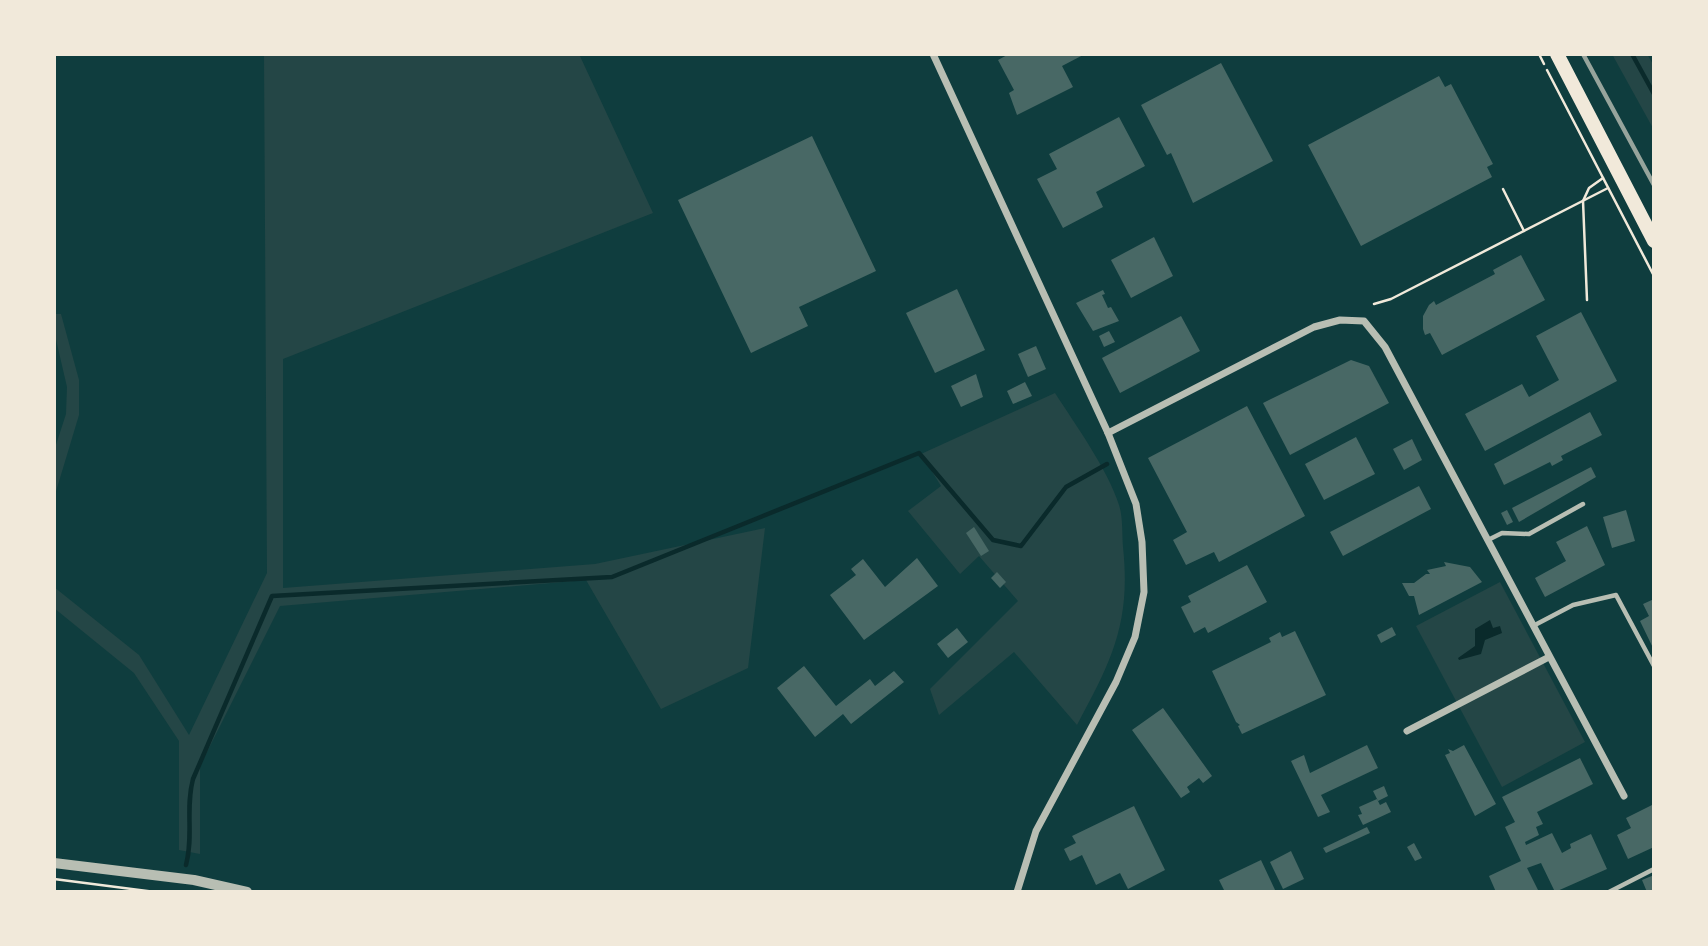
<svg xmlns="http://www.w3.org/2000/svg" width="1708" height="946" font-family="Figtree,sans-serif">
<rect width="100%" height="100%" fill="#0f3d3e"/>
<g fill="#244646">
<path d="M 264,54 L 579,54 L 653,213 L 283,359 L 283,588 L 595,564 L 765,528 L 748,668 L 661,709 L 586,580 L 280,606 L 200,766 L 200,854 L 179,850 L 179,741 L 134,673 L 54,608 L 54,587 L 139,655 L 189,735 L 267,573 Z"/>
<path d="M 1612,54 L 1647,54 L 1654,66 L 1654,130 Z"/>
<path d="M 54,314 L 61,314 L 79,380 L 79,415 L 54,498 L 54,451 L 66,414 L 67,387 L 54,331 Z"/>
<path d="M 1055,393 C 1075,424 1108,470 1119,505 C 1123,517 1122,534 1123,547 C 1131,623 1112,660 1077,725 L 1014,652 L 939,715 L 930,689 L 1018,601 L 979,556 L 960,574 L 908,511 L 941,486 L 921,454 Z"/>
<path d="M 1500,582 L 1585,742 L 1502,787 L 1416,626 Z"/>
</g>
<path fill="#0a2a2b" d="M 1490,620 L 1493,628 L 1500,626 L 1502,633 L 1485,640 L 1481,654 L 1459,660 L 1458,658 L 1475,646 L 1475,629 Z"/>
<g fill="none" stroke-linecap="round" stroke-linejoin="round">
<g stroke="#0a2a2b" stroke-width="4.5">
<path d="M 1632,54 L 1654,94"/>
<path d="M 186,865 C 194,835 185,809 193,779 L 272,596 L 612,577 L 919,453 L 993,540 L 1021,546 L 1066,487 L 1107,464"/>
</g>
</g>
<g fill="#486865">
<path d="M 1009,54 L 1085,54 L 1062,66 L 1073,87 L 1017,115 L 1009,93 L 1014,90 L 998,60 Z"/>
<path d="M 1221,63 L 1273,161 L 1193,203 L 1171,153 L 1167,155 L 1141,105 Z"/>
<path d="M 1439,76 L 1445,87 L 1451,84 L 1493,164 L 1487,167 L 1492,177 L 1361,246 L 1308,145 Z"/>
<path d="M 1119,117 L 1145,166 L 1096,192 L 1103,207 L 1063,228 L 1037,179 L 1057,169 L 1049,154 Z"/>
<path d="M 812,136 L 876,271 L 799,307 L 808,326 L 751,353 L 678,200 Z"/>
<path d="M 1154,237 L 1173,276 L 1131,298 L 1111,260 Z"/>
<path d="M 1521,255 L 1545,300 L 1442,355 L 1430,333 L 1425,335 L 1423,329 L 1423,316 L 1429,305 L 1434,301 L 1436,305 L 1495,274 L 1493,270 Z"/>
<path d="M 957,289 L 985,350 L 935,373 L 906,313 Z"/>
<path d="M 1103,290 L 1105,294 L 1102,295 L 1108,308 L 1111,307 L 1119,321 L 1093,331 L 1076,303 Z"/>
<path d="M 1581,312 L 1617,381 L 1485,451 L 1465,414 L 1522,384 L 1529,397 L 1559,380 L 1536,336 Z"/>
<path d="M 1181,316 L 1200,351 L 1120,393 L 1102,358 Z"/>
<path d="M 1109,331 L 1115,342 L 1104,347 L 1099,336 Z"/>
<path d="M 1036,346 L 1046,369 L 1028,377 L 1018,354 Z"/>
<path d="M 1351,360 L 1369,366 L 1389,403 L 1290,455 L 1263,403 Z"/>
<path d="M 976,374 L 983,397 L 961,407 L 951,386 Z"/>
<path d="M 1025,382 L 1032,396 L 1013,404 L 1007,391 Z"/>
<path d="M 1247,406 L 1305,516 L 1219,562 L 1214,552 L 1186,565 L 1173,540 L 1187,532 L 1148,458 Z"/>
<path d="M 1590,412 L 1602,435 L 1561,456 L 1563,460 L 1552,466 L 1550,462 L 1504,485 L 1494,464 Z"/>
<path d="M 1356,437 L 1375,474 L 1324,500 L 1305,464 Z"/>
<path d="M 1412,439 L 1422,460 L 1404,470 L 1393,449 Z"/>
<path d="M 1591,467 L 1596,477 L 1519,522 L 1512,508 Z"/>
<path d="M 1419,486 L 1431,509 L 1343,556 L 1330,532 Z"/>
<path d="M 1507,510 L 1513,522 L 1507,525 L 1501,513 Z"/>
<path d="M 1626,510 L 1635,541 L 1612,548 L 1603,517 Z"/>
<path d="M 1587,526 L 1605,565 L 1545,597 L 1535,578 L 1566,561 L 1556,542 Z"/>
<path d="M 974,527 L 989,551 L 981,556 L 966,533 Z"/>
<path d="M 917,558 L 938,586 L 864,640 L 830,595 L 856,575 L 851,569 L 863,559 L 885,587 Z"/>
<path d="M 1444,562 L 1470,567 L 1482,582 L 1419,615 L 1414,596 L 1409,596 L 1402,583 L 1414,583 L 1426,574 L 1430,574 L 1427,570 L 1446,566 Z"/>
<path d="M 1247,565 L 1267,602 L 1208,633 L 1205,627 L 1194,633 L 1181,607 L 1191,602 L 1188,596 Z"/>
<path d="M 997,572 L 1006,582 L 1000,588 L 991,578 Z"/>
<path d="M 1654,599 L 1654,650 L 1640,621 L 1649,616 L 1643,604 Z"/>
<path d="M 1392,627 L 1396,635 L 1381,643 L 1377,635 Z"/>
<path d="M 957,628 L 968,642 L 948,658 L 937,644 Z"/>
<path d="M 1295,631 L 1326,695 L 1242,734 L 1238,726 L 1240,725 L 1236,722 L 1212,671 L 1271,642 L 1269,638 L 1280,632 L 1282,637 Z"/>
<path d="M 804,666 L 836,706 L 870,679 L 875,686 L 894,671 L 904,682 L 851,724 L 843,714 L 815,737 L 777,688 Z"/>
<path d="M 1163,708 L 1212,776 L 1203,783 L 1199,778 L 1187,787 L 1190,792 L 1181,798 L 1132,730 Z"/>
<path d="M 1367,745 L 1378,768 L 1321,795 L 1330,812 L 1318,817 L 1291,761 L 1304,755 L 1310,773 Z"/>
<path d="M 1464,745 L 1496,804 L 1475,816 L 1445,755 L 1450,753 L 1448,749 L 1453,751 Z"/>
<path d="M 1580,758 L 1593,784 L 1537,812 L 1543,824 L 1536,827 L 1539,835 L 1525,842 L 1526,845 L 1552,833 L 1562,853 L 1571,848 L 1570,844 L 1591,834 L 1607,869 L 1555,892 L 1541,863 L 1527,868 L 1539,892 L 1496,892 L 1489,876 L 1521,861 L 1505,827 L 1515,822 L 1502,797 Z"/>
<path d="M 1384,786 L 1388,796 L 1378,801 L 1373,791 Z"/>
<path d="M 1377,799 L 1380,805 L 1386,802 L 1391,812 L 1363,825 L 1358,815 L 1362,814 L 1359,807 Z"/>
<path d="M 1654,804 L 1654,847 L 1628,859 L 1617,835 L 1631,828 L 1626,818 Z"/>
<path d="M 1134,806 L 1165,870 L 1128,889 L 1120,873 L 1096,885 L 1082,855 L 1070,861 L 1064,849 L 1076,843 L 1072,836 Z"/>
<path d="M 1367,827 L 1370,833 L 1326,853 L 1323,848 Z"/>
<path d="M 1414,843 L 1422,858 L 1415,861 L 1407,847 Z"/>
<path d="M 1291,851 L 1304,879 L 1283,889 L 1270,862 Z"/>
<path d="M 1261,860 L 1276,892 L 1225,892 L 1219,880 Z"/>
<path d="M 1654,875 L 1654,892 L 1647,892 L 1642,880 Z"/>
</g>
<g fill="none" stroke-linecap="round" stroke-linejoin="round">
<g stroke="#f1e9da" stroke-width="2.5">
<path d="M 1539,54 L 1544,64"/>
<path d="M 1547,70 L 1654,276"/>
<path d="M 1503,189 L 1524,231"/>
<path d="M 1587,300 L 1583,201 L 1589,188 L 1603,178"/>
<path d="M 1374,304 L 1391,299 L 1608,188"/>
<path d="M 54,879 L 155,892"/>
</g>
<g stroke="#b8beb3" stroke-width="4.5">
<path d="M 1488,540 L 1502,533 L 1529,534 L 1583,504"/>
<path d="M 1533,626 L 1573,605 L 1616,595 L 1654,666"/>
<path d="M 1609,892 L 1654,869"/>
</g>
<g stroke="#b8beb3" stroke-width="7">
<path d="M 933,54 L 1108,433 L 1136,504 L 1142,542 L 1144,592 L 1135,637 L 1116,682 L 1036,831 L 1017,892"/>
<path d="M 1108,433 L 1314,327 L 1340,320 L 1364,321 L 1385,347 L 1624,796"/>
<path d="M 1407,731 L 1549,657"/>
</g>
<path stroke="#b8beb3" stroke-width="10" d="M 54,863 L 194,880 L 247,892"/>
<path stroke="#f1e9da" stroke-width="14" d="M 1557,54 L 1654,241"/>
<path stroke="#97a49c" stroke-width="4.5" d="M 1583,54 L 1654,185"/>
</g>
<rect width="1708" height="946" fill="none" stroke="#f1e9da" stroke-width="112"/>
</svg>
